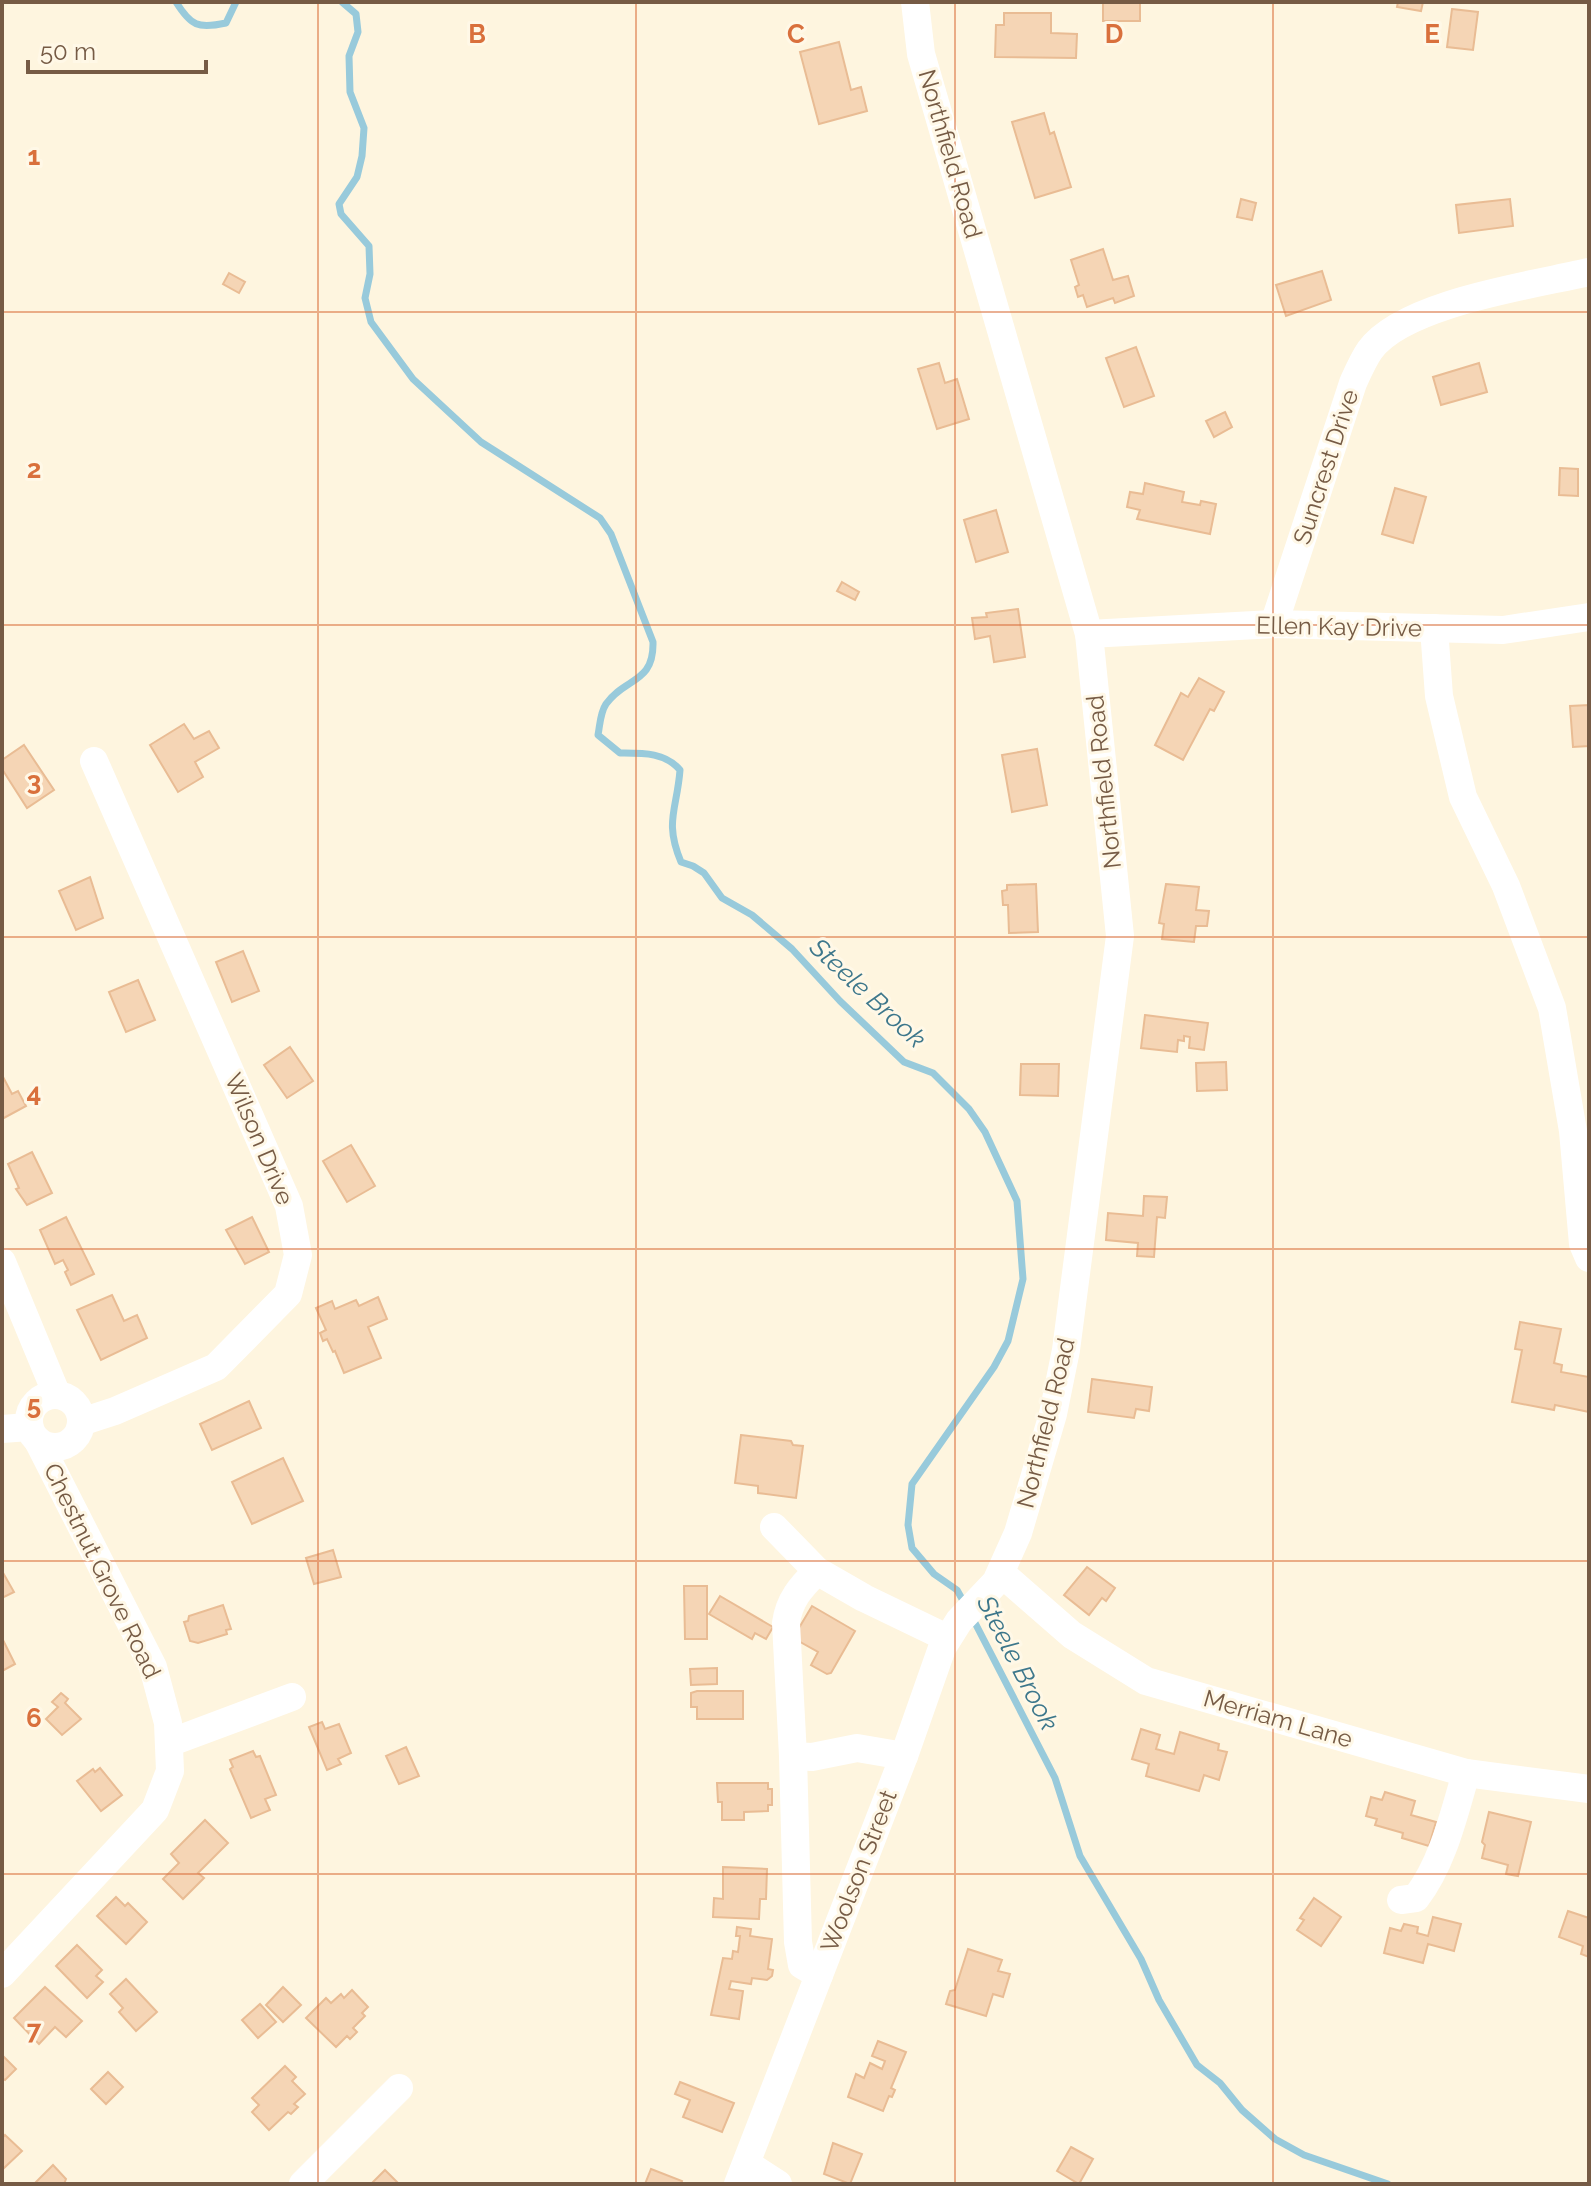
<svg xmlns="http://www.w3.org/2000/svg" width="1591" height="2186" font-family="Raleway,sans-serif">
<rect width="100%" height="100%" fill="#fef5df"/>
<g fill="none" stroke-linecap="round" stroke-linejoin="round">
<g stroke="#98cadb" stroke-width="7">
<path d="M 176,2 C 191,26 198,29 226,23 L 236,2"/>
<path d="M 342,2 L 356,14 L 358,32 L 349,56 L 350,92 L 364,128 L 362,156 L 357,177 L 339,204 L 341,214 L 369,246 L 370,274 L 365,298 L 371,322 L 413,379 L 481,442 L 600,518 L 611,534 L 653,642 C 654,684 625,677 606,704 C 600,713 600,725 598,735 L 620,753 C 642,753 665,752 680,770 C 677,810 664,821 681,862 L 693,866 L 704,873 L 722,898 L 752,915 L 792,949 L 840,1001 L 904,1062 L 933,1073 L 969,1109 L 985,1132 L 1017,1201 L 1023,1279 L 1008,1341 L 994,1367 L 912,1484 L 908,1525 L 912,1548 L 934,1574 L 957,1590 L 966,1606"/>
<path d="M 972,1617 L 1055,1778 L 1080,1856 L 1141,1959 L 1159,2000 L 1197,2065 L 1220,2083 L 1242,2110 L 1275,2139 L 1304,2155 L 1388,2184"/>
</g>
</g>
<g fill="#f5d5b5" stroke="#e9bc94" stroke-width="2">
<rect x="1103" y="2" width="37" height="19"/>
<path d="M 1398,2 L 1423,2 L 1421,11 L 1397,7 Z"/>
<path d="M 1452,9 L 1478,12 L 1473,50 L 1447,47 Z"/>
<path d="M 1004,13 L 1051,13 L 1051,33 L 1077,34 L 1076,58 L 995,57 L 996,25 L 1004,25 Z"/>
<path d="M 839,42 L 851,90 L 861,87 L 867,111 L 819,124 L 800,52 Z"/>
<path d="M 1044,113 L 1050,134 L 1054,132 L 1071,187 L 1035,198 L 1012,122 Z"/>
<path d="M 1241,199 L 1256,203 L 1252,220 L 1237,217 Z"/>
<path d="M 1510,199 L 1513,226 L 1459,233 L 1456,205 Z"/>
<path d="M 1103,249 L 1113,280 L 1128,276 L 1134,296 L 1115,303 L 1113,298 L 1087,307 L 1083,295 L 1078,297 L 1075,287 L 1079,285 L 1071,260 Z"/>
<path d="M 1322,271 L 1331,300 L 1286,316 L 1276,285 Z"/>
<path d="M 229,273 L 245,282 L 239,293 L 223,284 Z"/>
<path d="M 1136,347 L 1154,396 L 1124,407 L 1106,358 Z"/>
<path d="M 939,363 L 945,383 L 957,379 L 969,419 L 937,429 L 918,369 Z"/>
<path d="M 1479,363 L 1487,392 L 1441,405 L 1433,377 Z"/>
<path d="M 1225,412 L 1232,427 L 1214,437 L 1206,421 Z"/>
<path d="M 1560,468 L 1578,469 L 1578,496 L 1559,495 Z"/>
<path d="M 1145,483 L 1184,492 L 1182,502 L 1200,505 L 1201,501 L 1216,504 L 1210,534 L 1137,519 L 1140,510 L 1127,507 L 1130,492 L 1143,494 Z"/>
<path d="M 1395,488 L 1426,497 L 1413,543 L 1382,534 Z"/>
<path d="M 996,510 L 1008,552 L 976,562 L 964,520 Z"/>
<path d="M 842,582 L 859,592 L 855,600 L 837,591 Z"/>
<path d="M 1018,609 L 1025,657 L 994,662 L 990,636 L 975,639 L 972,618 L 987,617 L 986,613 Z"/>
<path d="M 1199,678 L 1224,692 L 1214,711 L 1210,709 L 1183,760 L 1155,745 L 1181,693 L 1188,697 Z"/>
<path d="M 1589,705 L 1589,746 L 1573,747 L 1570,706 Z"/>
<path d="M 184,724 L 194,739 L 209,731 L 219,748 L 195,762 L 203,777 L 178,792 L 150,745 Z"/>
<path d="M 24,745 L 54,790 L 27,808 L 2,769 L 2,760 Z"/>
<path d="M 1037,749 L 1047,805 L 1012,812 L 1002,755 Z"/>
<path d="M 90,877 L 103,918 L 76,930 L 59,891 Z"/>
<path d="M 1036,884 L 1038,932 L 1009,933 L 1008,905 L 1003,905 L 1002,891 L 1007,890 L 1007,885 Z"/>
<path d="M 1166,884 L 1199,887 L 1196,910 L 1209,911 L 1207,926 L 1196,926 L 1194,942 L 1162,939 L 1164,924 L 1159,923 Z"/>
<path d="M 243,951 L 259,991 L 232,1002 L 216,962 Z"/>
<path d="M 138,980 L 155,1020 L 126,1032 L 109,992 Z"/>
<path d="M 1145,1015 L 1208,1023 L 1204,1050 L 1189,1048 L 1190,1037 L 1184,1036 L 1184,1041 L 1178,1040 L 1177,1052 L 1141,1048 Z"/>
<path d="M 290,1047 L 313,1081 L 287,1098 L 264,1065 Z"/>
<path d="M 1226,1062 L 1227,1090 L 1197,1091 L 1196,1063 Z"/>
<path d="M 1021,1064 L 1059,1064 L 1058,1096 L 1020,1095 Z"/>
<path d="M 2,1075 L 12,1094 L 18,1091 L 26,1106 L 2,1119 Z"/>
<path d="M 351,1145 L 375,1186 L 347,1202 L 323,1161 Z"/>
<path d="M 32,1152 L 52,1193 L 27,1205 L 16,1189 L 19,1188 L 8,1164 Z"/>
<path d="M 1144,1196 L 1167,1197 L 1165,1218 L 1157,1217 L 1154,1257 L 1137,1256 L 1138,1243 L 1106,1240 L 1108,1213 L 1143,1216 Z"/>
<path d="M 66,1217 L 94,1274 L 71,1285 L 65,1272 L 68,1270 L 63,1260 L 55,1264 L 40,1230 Z"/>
<path d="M 252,1217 L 269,1252 L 245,1264 L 226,1230 Z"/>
<path d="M 112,1295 L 124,1321 L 137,1315 L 147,1338 L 101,1360 L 77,1310 Z"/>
<path d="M 378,1297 L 387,1319 L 368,1327 L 381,1358 L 344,1373 L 335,1351 L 333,1352 L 327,1339 L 323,1341 L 320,1333 L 326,1330 L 316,1308 L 332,1301 L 335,1309 L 356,1300 L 359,1306 Z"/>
<path d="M 1520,1322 L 1561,1329 L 1554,1363 L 1562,1365 L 1561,1372 L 1589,1377 L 1589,1412 L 1555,1405 L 1554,1410 L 1512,1402 L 1522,1350 L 1515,1349 Z"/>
<path d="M 1092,1379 L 1152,1387 L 1149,1411 L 1136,1409 L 1134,1418 L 1088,1412 Z"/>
<path d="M 249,1401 L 261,1428 L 212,1450 L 200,1424 Z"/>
<path d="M 741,1435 L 791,1441 L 793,1445 L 803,1446 L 796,1498 L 758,1493 L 758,1486 L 735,1483 Z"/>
<path d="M 283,1458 L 303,1501 L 252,1524 L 232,1482 Z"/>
<path d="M 333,1550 L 341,1577 L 314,1584 L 306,1558 Z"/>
<path d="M 1087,1567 L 1115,1588 L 1106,1601 L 1102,1598 L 1089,1615 L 1064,1595 Z"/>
<path d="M 2,1571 L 14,1592 L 2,1598 Z"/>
<path d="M 684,1586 L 707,1586 L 707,1639 L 685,1639 Z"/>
<path d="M 720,1596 L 773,1627 L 766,1639 L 755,1633 L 752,1639 L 709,1614 Z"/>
<path d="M 223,1605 L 231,1629 L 226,1630 L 227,1634 L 198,1643 L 190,1641 L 184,1622 L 188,1621 L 189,1616 Z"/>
<path d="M 812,1606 L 855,1631 L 831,1673 L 827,1674 L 811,1665 L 818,1652 L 793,1638 Z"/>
<path d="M 2,1638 L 15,1664 L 2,1671 Z"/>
<path d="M 717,1668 L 717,1684 L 691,1685 L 690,1669 Z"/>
<path d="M 697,1691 L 743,1691 L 743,1719 L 697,1719 L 697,1707 L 691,1707 L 691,1693 Z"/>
<path d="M 61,1693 L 68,1699 L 65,1703 L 81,1719 L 62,1735 L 46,1719 L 58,1707 L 52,1702 Z"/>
<path d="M 322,1722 L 325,1729 L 339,1724 L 351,1753 L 338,1759 L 341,1764 L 327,1770 L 309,1727 Z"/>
<path d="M 1141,1729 L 1160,1735 L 1156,1749 L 1174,1754 L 1180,1732 L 1219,1744 L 1218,1750 L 1227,1752 L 1219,1780 L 1204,1775 L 1199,1791 L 1146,1776 L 1149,1764 L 1132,1759 Z"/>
<path d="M 406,1747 L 419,1776 L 399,1784 L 386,1756 Z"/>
<path d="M 253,1751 L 256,1757 L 260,1756 L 276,1795 L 265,1799 L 270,1810 L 251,1818 L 230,1769 L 233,1767 L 230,1760 Z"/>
<path d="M 100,1768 L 122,1795 L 101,1811 L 77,1781 L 93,1769 L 95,1772 Z"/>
<path d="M 717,1783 L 768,1783 L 768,1789 L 772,1789 L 772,1805 L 768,1805 L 768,1811 L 744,1812 L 744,1820 L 722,1820 L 722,1802 L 718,1802 Z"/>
<path d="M 1385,1792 L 1415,1801 L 1411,1815 L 1436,1822 L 1429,1846 L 1402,1838 L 1403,1833 L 1375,1825 L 1377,1819 L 1366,1816 L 1371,1797 L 1382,1800 Z"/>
<path d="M 1489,1812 L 1531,1822 L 1518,1876 L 1506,1874 L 1508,1865 L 1482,1858 L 1485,1845 L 1482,1842 Z"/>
<path d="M 205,1820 L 228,1843 L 198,1873 L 204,1878 L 183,1899 L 163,1879 L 179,1863 L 171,1854 Z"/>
<path d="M 723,1867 L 767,1869 L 766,1899 L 760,1899 L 759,1919 L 713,1917 L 714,1898 L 723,1899 Z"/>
<path d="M 116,1897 L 125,1906 L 128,1903 L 147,1922 L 126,1944 L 97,1916 Z"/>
<path d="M 1314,1898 L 1341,1917 L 1321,1946 L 1297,1930 L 1304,1920 L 1300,1918 Z"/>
<path d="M 1568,1911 L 1589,1918 L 1589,1957 L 1581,1954 L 1583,1946 L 1559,1937 Z"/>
<path d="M 1433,1917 L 1461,1924 L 1454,1951 L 1428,1944 L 1423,1963 L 1384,1953 L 1390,1928 L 1401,1931 L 1404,1924 L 1418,1927 L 1417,1933 L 1428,1936 Z"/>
<path d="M 737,1927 L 751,1929 L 750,1936 L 772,1939 L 768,1969 L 773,1970 L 772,1976 L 767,1980 L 752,1978 L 751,1984 L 731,1981 L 729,1989 L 743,1991 L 739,2019 L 711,2015 L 723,1958 L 732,1959 L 733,1951 L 738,1952 L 740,1936 L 736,1936 Z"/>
<path d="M 77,1945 L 102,1970 L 96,1976 L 103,1982 L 87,1998 L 56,1966 Z"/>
<path d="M 968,1949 L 1002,1960 L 998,1971 L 1010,1974 L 1003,1997 L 993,1994 L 986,2016 L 946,2004 L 950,1991 L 955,1990 Z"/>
<path d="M 126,1979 L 157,2012 L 136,2031 L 119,2012 L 123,2008 L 110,1994 Z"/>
<path d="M 45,1987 L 82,2021 L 66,2037 L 55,2027 L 39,2044 L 14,2018 Z"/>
<path d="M 283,1987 L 301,2005 L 283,2022 L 266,2005 Z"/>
<path d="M 352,1990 L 368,2007 L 362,2013 L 365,2016 L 353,2028 L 357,2032 L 350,2039 L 347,2036 L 336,2047 L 306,2018 L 326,1998 L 331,2003 L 341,1994 L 344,1998 Z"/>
<path d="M 260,2004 L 276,2022 L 258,2038 L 242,2020 Z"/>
<path d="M 878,2041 L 906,2052 L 891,2088 L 895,2090 L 892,2097 L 889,2096 L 883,2111 L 848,2097 L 856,2074 L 864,2078 L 870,2063 L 882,2069 L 885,2061 L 872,2056 Z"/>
<path d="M 2,2055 L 16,2069 L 5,2080 L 2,2078 Z"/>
<path d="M 285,2066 L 296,2077 L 292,2081 L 305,2094 L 294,2104 L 298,2107 L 291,2114 L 288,2112 L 269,2130 L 252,2112 L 259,2105 L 252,2098 Z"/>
<path d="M 108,2072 L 123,2087 L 106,2104 L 91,2089 Z"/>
<path d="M 680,2082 L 734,2103 L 722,2132 L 683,2117 L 690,2100 L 675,2094 Z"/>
<path d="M 5,2135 L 22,2151 L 4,2168 L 2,2166 L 2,2138 Z"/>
<path d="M 833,2143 L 862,2154 L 850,2184 L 824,2174 Z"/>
<path d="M 1071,2147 L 1093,2159 L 1079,2184 L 1057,2171 Z"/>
<path d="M 53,2165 L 66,2179 L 64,2184 L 34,2184 Z"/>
<path d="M 651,2169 L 682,2181 L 681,2184 L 645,2184 Z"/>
<path d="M 385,2170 L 399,2184 L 371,2184 Z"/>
</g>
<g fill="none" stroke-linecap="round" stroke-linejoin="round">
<g stroke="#fff" stroke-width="28">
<path d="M 1274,624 L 1353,383 C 1358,372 1363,360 1370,350 C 1404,303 1533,285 1589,272"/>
<path d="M 1434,628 L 1439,696 L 1463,797 L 1506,886 L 1552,1008 L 1573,1131 L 1583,1244 L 1589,1258"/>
<path d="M 1089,634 L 1274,624 L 1503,630 L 1589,617"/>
<path d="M 2,1262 L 57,1395"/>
<circle cx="55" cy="1421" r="26"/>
<path d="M 81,1422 L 115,1411 L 216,1367 L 288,1294 L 298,1255 L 289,1206 L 94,761"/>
<path d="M 2,1429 L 29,1427"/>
<path d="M 774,1527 L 817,1571 L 864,1598 L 947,1638"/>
<path d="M 817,1571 C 801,1587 789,1600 786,1623 L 793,1756 L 812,1757 L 857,1748 L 904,1756"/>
<path d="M 1001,1573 L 1072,1635 L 1146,1681 L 1466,1773 L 1589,1789"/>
<path d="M 169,1743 L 292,1697"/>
<path d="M 793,1756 L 798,1942 L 802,1965 L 819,1975"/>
<path d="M 1401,1900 L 1416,1898 C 1443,1863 1454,1814 1466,1773"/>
<path d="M 2,1974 L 155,1810 L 170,1771 L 168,1723 L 153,1667 L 38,1441"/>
<path d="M 747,2164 L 778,2184"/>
<path d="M 303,2184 L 399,2088"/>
<path d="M 738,2184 L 904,1756 L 942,1648 L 959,1621 L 996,1582 L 1018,1533 L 1053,1414 L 1066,1350 L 1120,936 L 1089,634 L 921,54 L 915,2"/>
</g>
</g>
<path fill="none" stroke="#d9703c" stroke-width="2" stroke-opacity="0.55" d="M 318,2 L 318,2184M 636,2 L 636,2184M 955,2 L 955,2184M 1273,2 L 1273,2184M 2,312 L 1589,312M 2,625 L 1589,625M 2,937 L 1589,937M 2,1249 L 1589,1249M 2,1561 L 1589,1561M 2,1874 L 1589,1874"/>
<g text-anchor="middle" stroke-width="6" stroke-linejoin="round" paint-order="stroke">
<g font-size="24" fill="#765b45" stroke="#fff8e7">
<text transform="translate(950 154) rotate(74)" y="8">Northfield Road</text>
<text transform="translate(1326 467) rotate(-72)" y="8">Suncrest Drive</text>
<text transform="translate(1339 627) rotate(1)" y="8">Ellen Kay Drive</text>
<text transform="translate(1104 782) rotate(-96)" y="8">Northfield Road</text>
<text transform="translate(259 1139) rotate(67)" y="8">Wilson Drive</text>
<text transform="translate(1046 1423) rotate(-76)" y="8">Northfield Road</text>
<text transform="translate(102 1571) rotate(64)" y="8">Chestnut Grove Road</text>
<text transform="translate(1278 1719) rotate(16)" y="8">Merriam Lane</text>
<text transform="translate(859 1871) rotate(-69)" y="8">Woolson Street</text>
</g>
<g font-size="26" font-style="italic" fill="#3d778b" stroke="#fff8e7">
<text transform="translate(868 993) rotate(43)" y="9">Steele Brook</text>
<text transform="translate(1018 1663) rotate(63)" y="9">Steele Brook</text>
</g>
</g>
<g font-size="26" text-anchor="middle" font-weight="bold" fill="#d9703c" stroke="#fff8e7" stroke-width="6" stroke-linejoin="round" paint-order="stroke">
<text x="477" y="43">B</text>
<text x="796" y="43">C</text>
<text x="1114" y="43">D</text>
<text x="1432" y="43">E</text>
<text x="34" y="165">1</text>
<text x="34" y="478">2</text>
<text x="34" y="790">3</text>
<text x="34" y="1102">4</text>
<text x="34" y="1414">5</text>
<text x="34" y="1727">6</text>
<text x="34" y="2039">7</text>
</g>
<rect width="1591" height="2186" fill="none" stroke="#765b45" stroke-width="8"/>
<path d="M28 60v12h178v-12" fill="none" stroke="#765b45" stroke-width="4"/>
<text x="40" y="60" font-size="24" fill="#765b45" stroke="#fff8e7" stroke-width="6" paint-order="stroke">50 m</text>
</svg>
